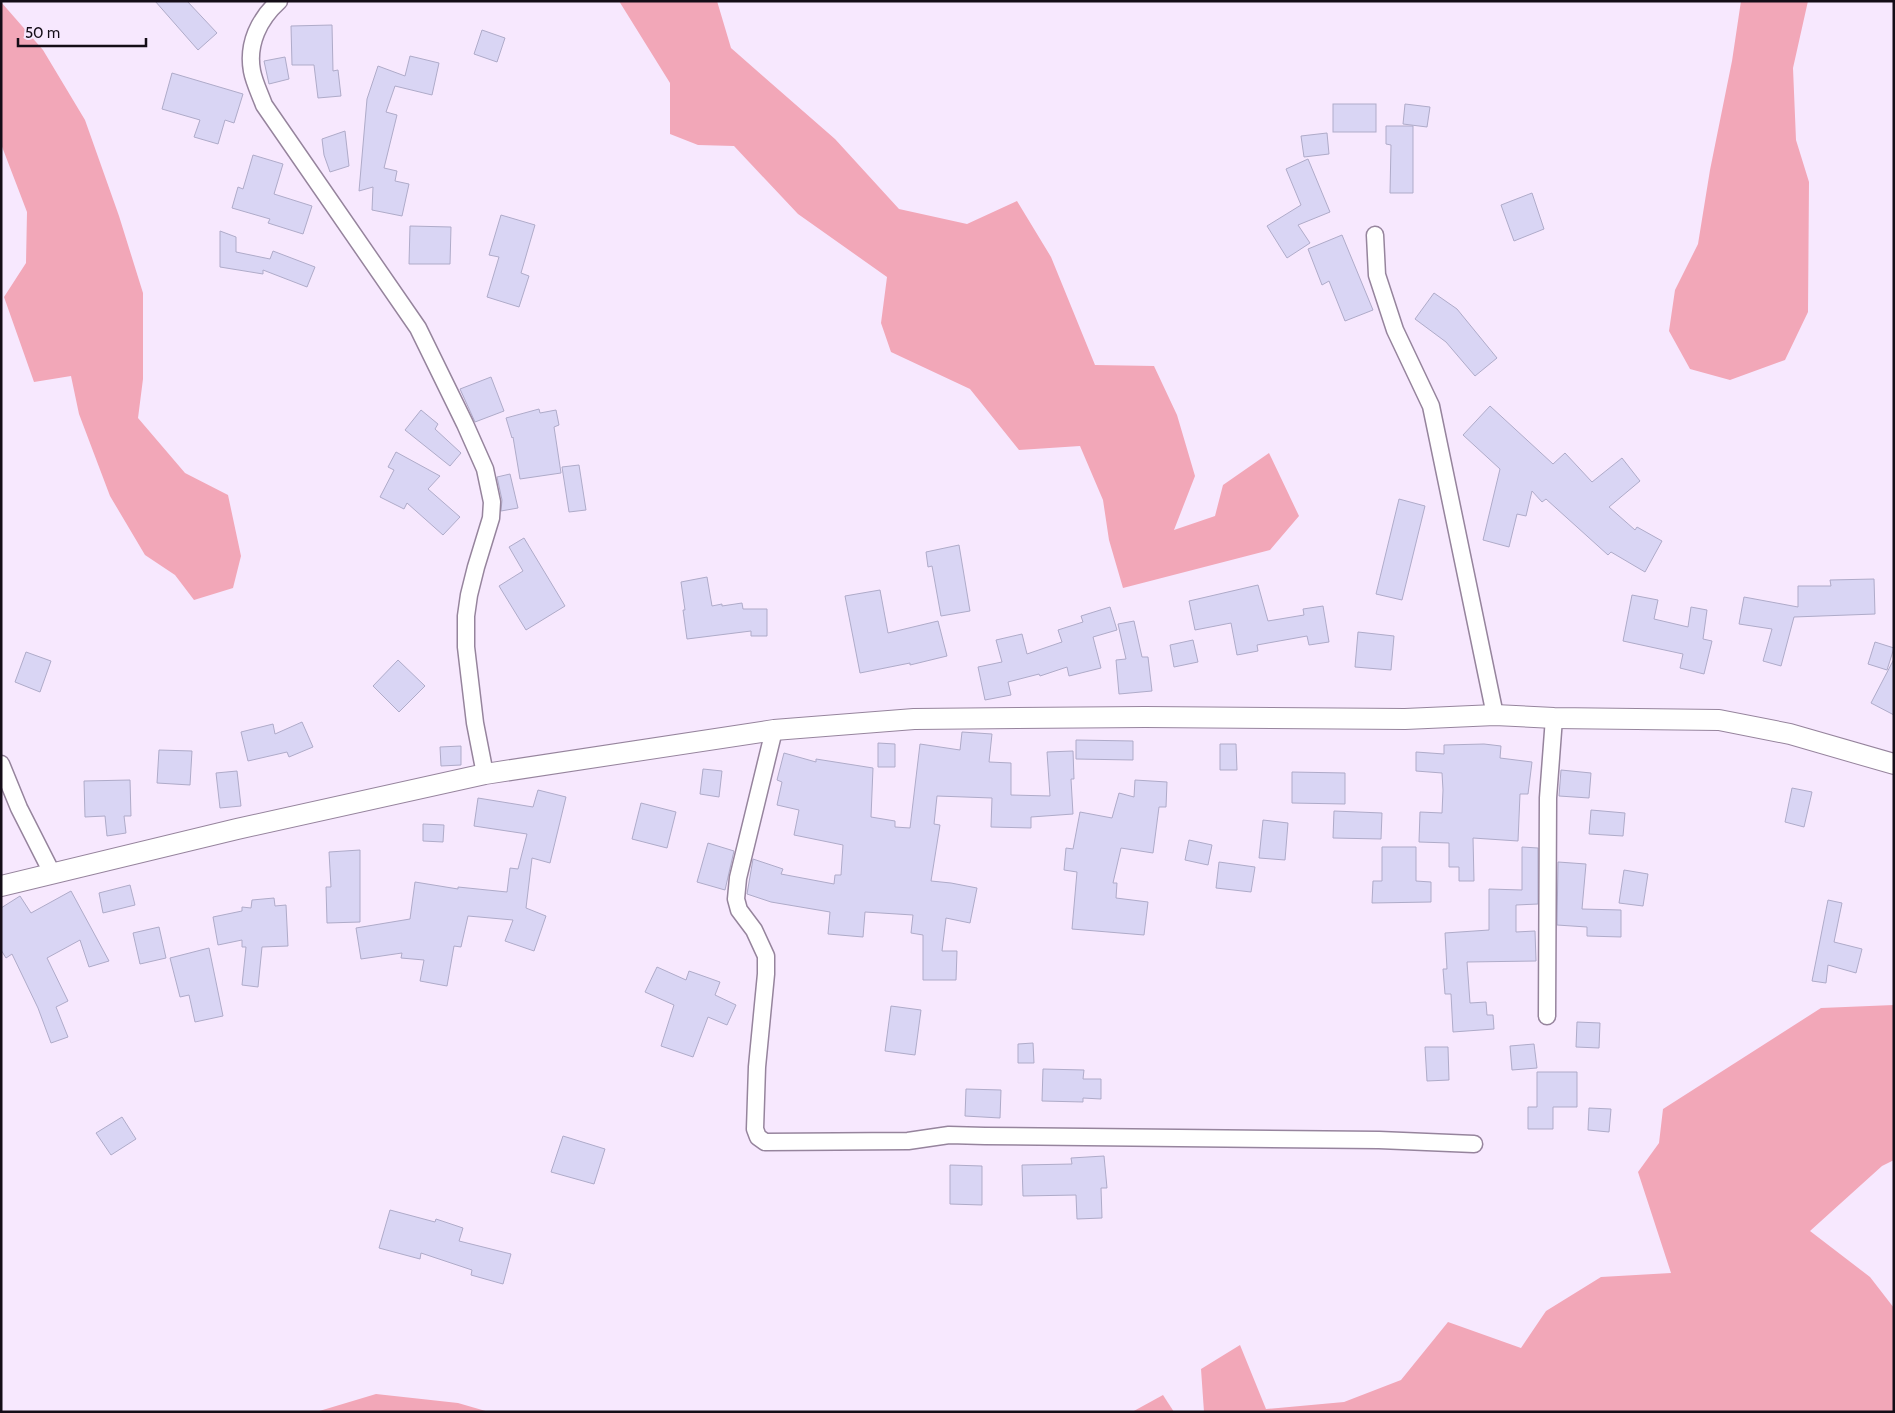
<svg xmlns="http://www.w3.org/2000/svg" width="1895" height="1413" font-family="Cabin,sans-serif">
<rect width="100%" height="100%" fill="#f7e8fe"/>
<g fill="#f2a7b8">
<path d="M 619,1 L 717,1 L 731,48 L 835,139 L 899,209 L 967,224 L 1017,201 L 1051,257 L 1095,365 L 1154,366 L 1177,415 L 1195,476 L 1174,530 L 1215,516 L 1223,485 L 1269,453 L 1299,516 L 1270,550 L 1123,588 L 1109,540 L 1103,500 L 1080,446 L 1019,450 L 970,389 L 891,352 L 881,323 L 887,277 L 798,214 L 734,146 L 698,145 L 670,134 L 670,83 Z"/>
<path d="M 1741,1 L 1808,1 L 1793,68 L 1796,140 L 1809,182 L 1808,312 L 1785,360 L 1730,380 L 1690,369 L 1669,331 L 1675,290 L 1698,244 L 1710,170 L 1732,61 Z"/>
<path d="M 1,2 L 43,50 L 85,120 L 119,216 L 143,293 L 143,379 L 138,418 L 185,473 L 228,495 L 241,556 L 233,588 L 194,600 L 175,575 L 145,555 L 110,496 L 79,414 L 71,376 L 34,382 L 4,297 L 26,263 L 27,212 L 1,144 Z"/>
<path d="M 1894,1005 L 1894,1160 L 1882,1166 L 1810,1231 L 1870,1277 L 1894,1308 L 1894,1412 L 1204,1412 L 1201,1369 L 1240,1345 L 1266,1409 L 1344,1402 L 1401,1380 L 1448,1322 L 1521,1348 L 1546,1311 L 1601,1277 L 1671,1273 L 1638,1172 L 1659,1143 L 1663,1109 L 1821,1008 Z"/>
<path d="M 376,1394 L 458,1403 L 489,1412 L 316,1412 Z"/>
<path d="M 1163,1395 L 1174,1412 L 1132,1412 Z"/>
</g>
<g fill="#d9d5f4" stroke="#afabc9">
<path d="M 155,1 L 187,1 L 217,33 L 198,50 Z"/>
<path d="M 332,25 L 333,71 L 338,70 L 341,96 L 318,98 L 314,65 L 292,65 L 291,26 Z"/>
<path d="M 482,30 L 505,38 L 497,62 L 474,54 Z"/>
<path d="M 410,56 L 439,63 L 432,95 L 395,86 L 386,112 L 397,115 L 384,168 L 397,171 L 395,181 L 409,184 L 402,216 L 372,210 L 373,187 L 359,191 L 367,99 L 378,66 L 405,76 Z"/>
<path d="M 285,57 L 289,79 L 269,84 L 264,61 Z"/>
<path d="M 172,73 L 243,94 L 234,123 L 225,120 L 218,144 L 194,137 L 200,120 L 162,109 Z"/>
<rect x="1333" y="104" width="43" height="28"/>
<path d="M 1405,104 L 1430,107 L 1427,127 L 1403,124 Z"/>
<path d="M 1386,126 L 1413,126 L 1413,193 L 1390,193 L 1391,145 L 1386,144 Z"/>
<path d="M 345,131 L 349,166 L 330,172 L 324,155 L 322,139 Z"/>
<path d="M 1327,133 L 1329,154 L 1304,157 L 1301,136 Z"/>
<path d="M 253,155 L 283,164 L 274,194 L 312,206 L 303,234 L 268,223 L 270,219 L 232,208 L 238,187 L 243,189 Z"/>
<path d="M 1308,159 L 1330,212 L 1298,225 L 1310,243 L 1287,258 L 1267,226 L 1301,205 L 1286,169 Z"/>
<path d="M 1532,193 L 1544,229 L 1514,241 L 1501,205 Z"/>
<path d="M 501,215 L 535,225 L 521,273 L 529,276 L 519,307 L 487,297 L 499,257 L 489,255 Z"/>
<path d="M 410,226 L 451,227 L 450,264 L 409,264 Z"/>
<path d="M 220,231 L 236,237 L 236,252 L 270,259 L 273,251 L 315,267 L 307,287 L 263,270 L 263,274 L 220,267 Z"/>
<path d="M 1342,235 L 1373,310 L 1345,321 L 1329,281 L 1322,285 L 1308,249 Z"/>
<path d="M 1434,293 L 1457,309 L 1497,358 L 1475,376 L 1446,342 L 1415,319 Z"/>
<path d="M 491,377 L 504,411 L 475,422 L 460,389 Z"/>
<path d="M 1490,406 L 1553,464 L 1565,453 L 1592,482 L 1622,458 L 1640,481 L 1609,507 L 1635,530 L 1637,527 L 1662,541 L 1645,572 L 1611,552 L 1608,555 L 1546,499 L 1542,502 L 1532,491 L 1526,516 L 1517,514 L 1509,547 L 1483,540 L 1500,469 L 1463,435 Z"/>
<path d="M 539,409 L 540,413 L 556,410 L 559,425 L 554,427 L 561,473 L 520,479 L 513,437 L 512,438 L 506,418 Z"/>
<path d="M 421,410 L 438,424 L 435,429 L 461,453 L 450,466 L 405,430 Z"/>
<path d="M 396,452 L 440,476 L 428,489 L 460,517 L 443,535 L 407,503 L 404,509 L 380,497 L 394,470 L 388,467 Z"/>
<path d="M 579,465 L 586,510 L 569,512 L 562,467 Z"/>
<path d="M 510,474 L 518,508 L 501,511 L 502,500 L 497,477 Z"/>
<path d="M 1399,499 L 1425,506 L 1402,600 L 1376,594 Z"/>
<path d="M 524,538 L 565,606 L 526,630 L 499,586 L 523,571 L 509,547 Z"/>
<path d="M 959,545 L 970,611 L 941,616 L 932,566 L 928,567 L 926,552 Z"/>
<path d="M 707,577 L 712,606 L 722,604 L 722,606 L 742,603 L 743,609 L 767,609 L 767,636 L 751,636 L 751,631 L 687,639 L 683,610 L 685,610 L 681,582 Z"/>
<path d="M 1874,579 L 1875,614 L 1794,617 L 1781,666 L 1763,661 L 1772,629 L 1739,624 L 1744,597 L 1798,607 L 1798,586 L 1831,586 L 1830,580 Z"/>
<path d="M 1258,585 L 1268,621 L 1304,615 L 1303,609 L 1323,606 L 1329,642 L 1309,645 L 1307,636 L 1257,645 L 1258,651 L 1237,655 L 1231,623 L 1195,630 L 1189,601 Z"/>
<path d="M 880,590 L 888,633 L 938,621 L 947,656 L 910,665 L 910,663 L 860,673 L 845,596 Z"/>
<path d="M 1632,595 L 1658,600 L 1654,619 L 1688,627 L 1691,607 L 1707,610 L 1703,639 L 1712,641 L 1704,674 L 1680,668 L 1683,654 L 1623,641 Z"/>
<path d="M 1110,607 L 1117,630 L 1093,637 L 1101,668 L 1069,676 L 1067,667 L 1040,676 L 1039,674 L 1008,682 L 1011,695 L 985,700 L 978,667 L 1002,662 L 996,640 L 1022,634 L 1027,654 L 1062,642 L 1058,630 L 1083,622 L 1081,616 Z"/>
<path d="M 1134,621 L 1142,657 L 1148,657 L 1152,691 L 1119,694 L 1116,660 L 1126,659 L 1118,624 Z"/>
<path d="M 1358,632 L 1394,636 L 1391,670 L 1355,667 Z"/>
<path d="M 1193,640 L 1198,662 L 1174,667 L 1170,645 Z"/>
<path d="M 1875,642 L 1894,648 L 1887,670 L 1868,664 Z"/>
<path d="M 26,652 L 51,661 L 40,692 L 15,682 Z"/>
<path d="M 1894,659 L 1894,715 L 1871,703 Z"/>
<path d="M 398,660 L 425,686 L 399,712 L 373,686 Z"/>
<path d="M 302,722 L 313,747 L 289,757 L 287,752 L 248,761 L 241,732 L 273,724 L 275,734 Z"/>
<path d="M 962,732 L 992,734 L 989,762 L 1011,763 L 1011,795 L 1050,796 L 1047,752 L 1073,751 L 1074,779 L 1071,779 L 1073,814 L 1031,817 L 1031,828 L 991,827 L 992,798 L 937,796 L 934,824 L 940,825 L 931,881 L 951,883 L 977,888 L 970,923 L 946,918 L 942,951 L 957,951 L 956,980 L 923,980 L 923,935 L 911,933 L 913,915 L 865,912 L 863,937 L 828,934 L 830,912 L 771,902 L 747,894 L 753,859 L 783,869 L 781,874 L 834,884 L 835,875 L 841,875 L 843,845 L 794,835 L 799,810 L 777,805 L 782,782 L 777,780 L 784,753 L 816,762 L 816,759 L 873,768 L 871,817 L 895,821 L 895,827 L 910,828 L 920,744 L 960,750 Z"/>
<path d="M 1076,740 L 1133,741 L 1133,760 L 1076,759 Z"/>
<path d="M 878,743 L 895,744 L 895,767 L 878,767 Z"/>
<path d="M 1220,744 L 1236,744 L 1237,770 L 1220,770 Z"/>
<path d="M 1484,744 L 1501,746 L 1500,758 L 1532,762 L 1528,794 L 1520,794 L 1518,841 L 1473,838 L 1474,881 L 1459,881 L 1459,867 L 1449,867 L 1449,843 L 1419,842 L 1420,812 L 1442,813 L 1443,790 L 1442,773 L 1416,771 L 1416,752 L 1444,754 L 1444,745 Z"/>
<path d="M 461,746 L 461,765 L 441,766 L 440,747 Z"/>
<path d="M 159,750 L 192,751 L 190,785 L 157,783 Z"/>
<path d="M 703,769 L 722,771 L 719,797 L 700,794 Z"/>
<path d="M 1561,770 L 1591,773 L 1589,798 L 1559,796 Z"/>
<path d="M 237,771 L 241,806 L 220,808 L 216,773 Z"/>
<path d="M 1292,772 L 1345,773 L 1345,804 L 1292,803 Z"/>
<path d="M 130,780 L 131,816 L 124,816 L 126,833 L 107,836 L 105,816 L 85,817 L 84,781 Z"/>
<path d="M 1135,780 L 1167,782 L 1166,807 L 1159,807 L 1153,853 L 1121,848 L 1113,883 L 1117,883 L 1116,898 L 1148,902 L 1144,935 L 1072,929 L 1077,872 L 1064,870 L 1066,848 L 1073,849 L 1080,812 L 1112,818 L 1119,793 L 1134,797 Z"/>
<path d="M 1792,788 L 1812,792 L 1804,827 L 1785,822 Z"/>
<path d="M 538,790 L 566,797 L 550,863 L 532,858 L 526,908 L 546,916 L 534,951 L 505,941 L 513,920 L 468,916 L 461,947 L 454,946 L 447,986 L 420,981 L 424,960 L 401,958 L 402,953 L 361,959 L 356,928 L 410,919 L 415,882 L 458,889 L 458,887 L 507,892 L 510,868 L 518,869 L 527,834 L 474,826 L 478,798 L 533,807 Z"/>
<path d="M 641,803 L 676,812 L 667,848 L 632,839 Z"/>
<path d="M 1591,810 L 1625,813 L 1623,836 L 1589,834 Z"/>
<path d="M 1334,811 L 1382,813 L 1381,839 L 1333,838 Z"/>
<path d="M 1263,820 L 1288,823 L 1285,860 L 1259,858 Z"/>
<path d="M 423,824 L 444,825 L 443,842 L 423,841 Z"/>
<path d="M 1189,840 L 1212,845 L 1208,865 L 1185,860 Z"/>
<path d="M 708,843 L 734,851 L 725,890 L 697,882 Z"/>
<path d="M 1382,847 L 1416,847 L 1416,881 L 1431,882 L 1431,902 L 1372,903 L 1373,881 L 1382,881 Z"/>
<path d="M 1522,847 L 1538,848 L 1538,904 L 1516,905 L 1516,932 L 1535,931 L 1536,961 L 1467,962 L 1470,1003 L 1486,1002 L 1487,1015 L 1493,1015 L 1494,1029 L 1453,1032 L 1451,994 L 1445,994 L 1443,969 L 1447,969 L 1445,933 L 1489,930 L 1489,889 L 1522,890 Z"/>
<path d="M 360,850 L 360,922 L 327,923 L 326,887 L 331,887 L 329,852 Z"/>
<path d="M 1219,862 L 1255,867 L 1251,892 L 1216,888 Z"/>
<path d="M 1558,862 L 1586,864 L 1582,909 L 1621,910 L 1621,937 L 1587,936 L 1587,927 L 1557,925 Z"/>
<path d="M 1624,870 L 1648,874 L 1643,906 L 1619,903 Z"/>
<path d="M 130,885 L 135,905 L 103,913 L 99,893 Z"/>
<path d="M 71,891 L 109,961 L 89,967 L 80,940 L 47,958 L 68,1001 L 56,1007 L 68,1037 L 51,1043 L 38,1008 L 12,954 L 6,958 L 1,950 L 1,908 L 20,896 L 31,913 Z"/>
<path d="M 274,898 L 275,906 L 286,905 L 288,946 L 262,947 L 258,987 L 242,985 L 246,947 L 242,947 L 242,940 L 218,945 L 213,917 L 242,911 L 242,907 L 251,908 L 252,900 Z"/>
<path d="M 1828,900 L 1842,903 L 1834,942 L 1862,949 L 1856,973 L 1828,965 L 1826,983 L 1812,981 Z"/>
<path d="M 159,927 L 166,958 L 140,964 L 133,933 Z"/>
<path d="M 209,948 L 223,1016 L 195,1022 L 189,995 L 180,997 L 170,958 Z"/>
<path d="M 657,967 L 686,980 L 689,971 L 720,982 L 715,995 L 736,1005 L 727,1025 L 708,1017 L 693,1057 L 661,1046 L 674,1005 L 645,992 Z"/>
<path d="M 891,1006 L 921,1010 L 915,1055 L 885,1051 Z"/>
<path d="M 1577,1022 L 1600,1023 L 1599,1048 L 1576,1047 Z"/>
<path d="M 1033,1043 L 1034,1063 L 1018,1063 L 1018,1044 Z"/>
<path d="M 1534,1044 L 1537,1068 L 1512,1070 L 1510,1046 Z"/>
<path d="M 1425,1047 L 1448,1047 L 1449,1080 L 1427,1081 Z"/>
<path d="M 1043,1069 L 1084,1070 L 1083,1079 L 1101,1079 L 1101,1099 L 1083,1098 L 1083,1102 L 1042,1101 Z"/>
<path d="M 1537,1072 L 1577,1072 L 1577,1107 L 1553,1107 L 1553,1129 L 1528,1129 L 1528,1107 L 1537,1107 Z"/>
<path d="M 966,1089 L 1001,1090 L 1000,1118 L 965,1116 Z"/>
<path d="M 1589,1108 L 1611,1109 L 1609,1132 L 1588,1130 Z"/>
<path d="M 122,1117 L 136,1139 L 111,1155 L 96,1133 Z"/>
<path d="M 563,1136 L 605,1149 L 594,1184 L 551,1172 Z"/>
<path d="M 1104,1156 L 1107,1188 L 1101,1188 L 1102,1218 L 1077,1219 L 1076,1195 L 1023,1196 L 1022,1165 L 1072,1164 L 1071,1158 Z"/>
<path d="M 950,1165 L 982,1166 L 982,1205 L 950,1204 Z"/>
<path d="M 390,1210 L 435,1222 L 436,1219 L 463,1228 L 459,1241 L 511,1254 L 503,1284 L 471,1275 L 472,1270 L 421,1253 L 420,1259 L 379,1248 Z"/>
</g>
<g fill="none" stroke-linecap="round" stroke-linejoin="round">
<defs>
<g id="minor">
<path d="M 279,1 C 259,19 247,44 252,71 C 254,82 260,94 264,105 L 418,328 L 465,424 L 485,469 L 492,502 L 491,518 L 476,567 L 469,595 L 466,616 L 466,647 L 475,723 L 485,774"/>
<path d="M 1375,235 L 1377,275 L 1395,330 L 1431,406 L 1495,715"/>
<path d="M 774,730 L 738,878 L 736,899 L 739,910 L 754,930 L 766,956 L 766,974 L 757,1067 L 755,1129 L 758,1137 L 765,1142 L 908,1141 L 949,1135 L 985,1136 L 1379,1140 L 1474,1144"/>
<path d="M 1,764 L 19,808 L 52,873"/>
<path d="M 1547,1016 L 1548,798 L 1554,718"/>
</g>
<path id="tertiary" d="M 1,886 L 237,829 L 485,774 L 774,730 L 914,719 L 1145,717 L 1405,719 L 1495,715 L 1554,718 L 1719,720 L 1790,734 L 1894,764"/>
</defs>
<use href="#minor" stroke="#96849d" stroke-width="19"/>
<use href="#tertiary" stroke="#96849d" stroke-width="22"/>
<use href="#minor" stroke="#fff" stroke-width="16"/>
<use href="#tertiary" stroke="#fff" stroke-width="20"/>
</g>
<rect width="1895" height="1413" fill="none" stroke="#140d17" stroke-width="5"/>
<path d="M18 38v8h128v-8" fill="none" stroke="#140d17" stroke-width="2.5"/>
<text x="25" y="38" font-size="15" fill="#140d17" stroke="#f7e8fe" stroke-width="4" paint-order="stroke">50 m</text>
</svg>
